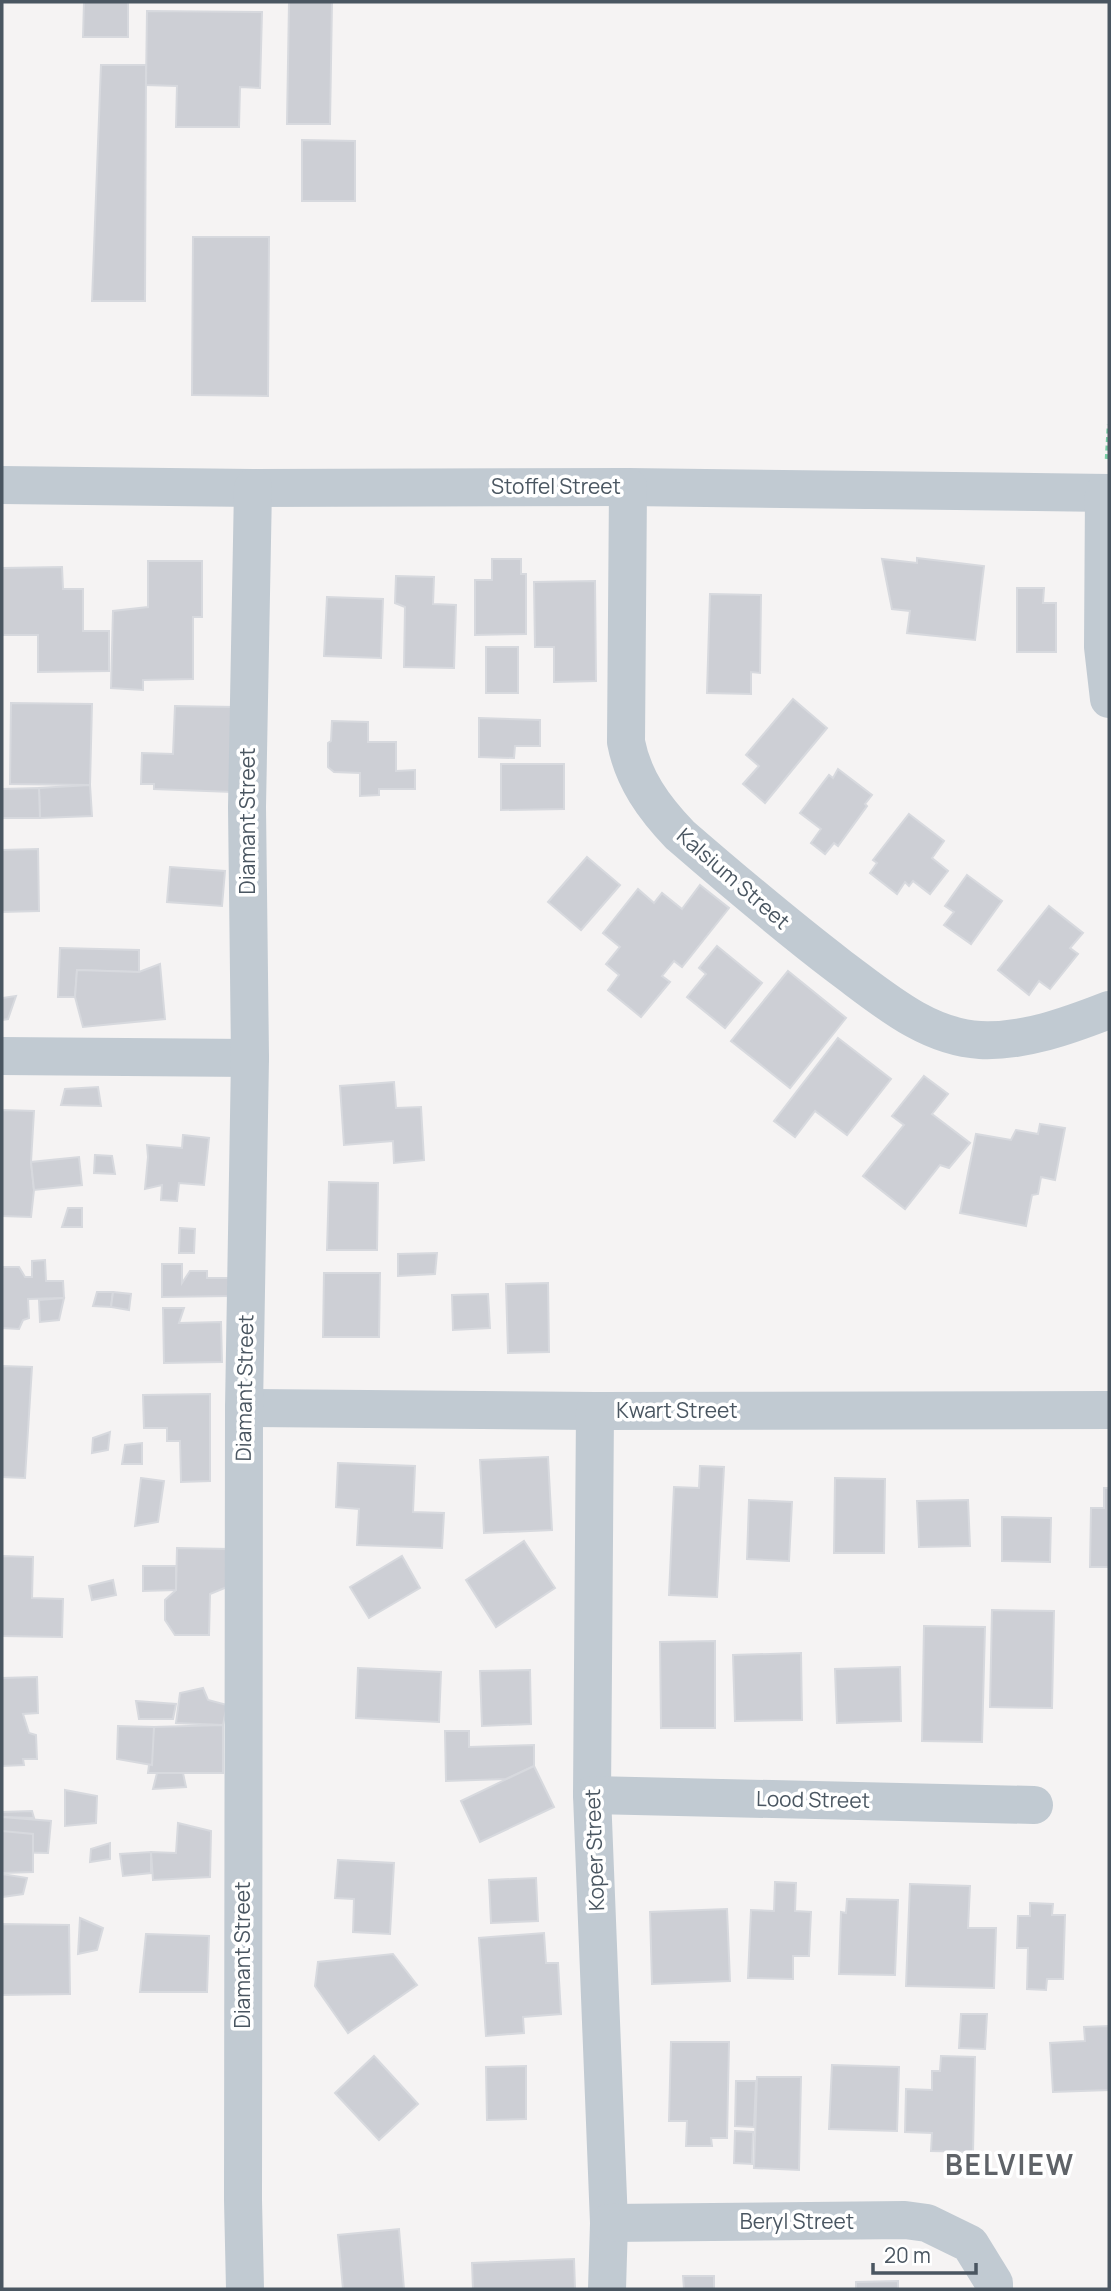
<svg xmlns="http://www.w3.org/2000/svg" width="1111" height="2291" font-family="Manrope,sans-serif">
<rect width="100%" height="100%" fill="#f5f3f3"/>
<g fill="#cdcfd5" stroke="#d7d9de" stroke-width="2">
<path d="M 84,2 L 128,2 L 128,37 L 83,37 Z"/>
<path d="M 289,2 L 332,2 L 330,124 L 287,124 Z"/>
<path d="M 147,11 L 262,12 L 260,88 L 240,87 L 239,127 L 176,127 L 177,86 L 146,85 Z"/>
<path d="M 101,65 L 146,65 L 145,301 L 92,301 Z"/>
<path d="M 302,140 L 355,141 L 355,201 L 302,201 Z"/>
<path d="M 193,237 L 269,237 L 268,396 L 192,395 Z"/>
<path d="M 917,558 L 984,566 L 975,640 L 907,633 L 910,611 L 892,609 L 882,559 L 917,563 Z"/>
<path d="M 492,559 L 521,559 L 521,574 L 526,574 L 526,634 L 475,635 L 475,580 L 492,580 Z"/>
<path d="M 148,561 L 202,561 L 202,617 L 193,617 L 193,679 L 143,680 L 143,690 L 111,688 L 113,611 L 148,607 Z"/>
<path d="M 62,567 L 63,589 L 83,589 L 83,631 L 109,631 L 109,671 L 38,672 L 38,635 L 3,635 L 3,568 Z"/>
<path d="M 396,576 L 434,577 L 433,604 L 456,605 L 454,668 L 404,667 L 405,607 L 395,603 Z"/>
<path d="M 595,581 L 596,681 L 554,682 L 554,647 L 535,647 L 534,582 Z"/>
<path d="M 1017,588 L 1044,588 L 1043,603 L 1056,603 L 1056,652 L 1017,652 Z"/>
<path d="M 710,594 L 761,595 L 760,673 L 751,672 L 751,694 L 707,693 Z"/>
<path d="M 327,597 L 383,599 L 381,658 L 324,656 Z"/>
<rect x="486" y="647" width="32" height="46"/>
<path d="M 793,699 L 827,728 L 765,803 L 743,784 L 759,766 L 746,755 Z"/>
<path d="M 11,703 L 92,704 L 90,785 L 10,784 Z"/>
<path d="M 175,706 L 235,707 L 232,792 L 154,789 L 154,784 L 141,784 L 142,753 L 173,754 Z"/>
<path d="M 479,718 L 540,720 L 540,746 L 515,746 L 514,758 L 479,757 Z"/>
<path d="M 332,721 L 368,722 L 368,742 L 396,742 L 396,771 L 415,770 L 415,789 L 379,789 L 379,795 L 360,796 L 360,773 L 334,772 L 328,767 L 328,743 L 331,741 Z"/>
<path d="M 501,764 L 564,764 L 564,809 L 501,810 Z"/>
<path d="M 838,769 L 872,795 L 865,804 L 867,806 L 838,846 L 834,843 L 825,854 L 811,843 L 821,829 L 800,813 L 829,775 L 833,778 Z"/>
<path d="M 90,785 L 92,816 L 40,818 L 39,788 Z"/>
<path d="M 39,788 L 40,818 L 2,818 L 2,789 Z"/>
<path d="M 909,814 L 944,841 L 932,858 L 948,871 L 930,894 L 913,881 L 909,886 L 905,882 L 897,894 L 870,873 L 877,863 L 873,860 Z"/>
<path d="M 38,849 L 39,911 L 2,912 L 2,850 Z"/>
<path d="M 587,857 L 620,885 L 581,930 L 548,902 Z"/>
<path d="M 170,867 L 225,871 L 222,906 L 167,902 Z"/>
<path d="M 967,875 L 1002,901 L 971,944 L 944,925 L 954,912 L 945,906 Z"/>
<path d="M 700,885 L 729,908 L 682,967 L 674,961 L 662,976 L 670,982 L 641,1017 L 608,990 L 619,975 L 606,964 L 620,947 L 603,933 L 638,889 L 654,903 L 662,893 L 682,909 Z"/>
<path d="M 1049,906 L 1083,933 L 1070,948 L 1078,954 L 1050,989 L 1039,981 L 1029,995 L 998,970 Z"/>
<path d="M 717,946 L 762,983 L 725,1028 L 687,997 L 706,974 L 699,968 Z"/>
<path d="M 60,948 L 139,950 L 139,972 L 77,970 L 75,997 L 58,997 Z"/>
<path d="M 160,964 L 165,1019 L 83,1027 L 75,997 L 77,970 L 139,972 Z"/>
<path d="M 788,971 L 846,1018 L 790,1088 L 731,1041 Z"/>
<path d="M 16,996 L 8,1019 L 2,1020 L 2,998 Z"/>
<path d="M 838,1038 L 891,1079 L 847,1135 L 815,1111 L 795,1137 L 774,1121 Z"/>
<path d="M 924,1076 L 948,1094 L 932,1114 L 970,1143 L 949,1168 L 940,1165 L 905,1209 L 863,1176 L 904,1125 L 892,1116 Z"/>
<path d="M 394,1082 L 396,1108 L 421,1107 L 424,1160 L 394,1163 L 393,1141 L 344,1145 L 340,1086 Z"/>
<path d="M 98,1087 L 101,1106 L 61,1105 L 65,1089 Z"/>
<path d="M 2,1110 L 34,1111 L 31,1162 L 34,1190 L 31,1217 L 2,1216 Z"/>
<path d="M 1040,1124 L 1065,1128 L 1055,1180 L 1041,1177 L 1038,1194 L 1032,1195 L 1026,1226 L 960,1213 L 976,1134 L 1011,1140 L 1016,1130 L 1038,1134 Z"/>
<path d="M 183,1135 L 209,1138 L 204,1185 L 179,1183 L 177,1201 L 161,1200 L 162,1185 L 145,1189 L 148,1157 L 147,1145 L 182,1148 Z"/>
<path d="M 95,1155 L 112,1156 L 115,1174 L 94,1173 Z"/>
<path d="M 79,1157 L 82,1185 L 34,1190 L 31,1162 Z"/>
<path d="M 329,1182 L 378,1183 L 377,1250 L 327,1250 Z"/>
<path d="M 68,1208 L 82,1208 L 82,1227 L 62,1227 Z"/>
<path d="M 180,1228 L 195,1229 L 194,1253 L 179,1253 Z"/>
<path d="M 437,1253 L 435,1274 L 398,1276 L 398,1254 Z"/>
<path d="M 45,1260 L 46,1281 L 63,1281 L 64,1298 L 28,1299 L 29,1318 L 23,1320 L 19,1329 L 2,1328 L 3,1267 L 19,1267 L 25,1277 L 32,1277 L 32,1261 Z"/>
<path d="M 162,1264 L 182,1264 L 182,1283 L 190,1271 L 207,1271 L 207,1278 L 229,1278 L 229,1296 L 162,1297 Z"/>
<path d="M 324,1273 L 380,1273 L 379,1337 L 323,1337 Z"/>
<path d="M 548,1283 L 549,1352 L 508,1353 L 506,1284 Z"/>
<path d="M 97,1292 L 113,1292 L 111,1307 L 93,1306 Z"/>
<path d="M 113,1292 L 131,1294 L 129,1310 L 111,1307 Z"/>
<path d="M 488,1294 L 490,1328 L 453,1330 L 452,1295 Z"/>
<path d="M 64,1298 L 59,1320 L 40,1322 L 39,1300 Z"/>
<path d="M 163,1308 L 184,1308 L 179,1323 L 221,1322 L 222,1362 L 164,1363 Z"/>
<path d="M 2,1366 L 32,1367 L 25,1478 L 2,1477 Z"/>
<path d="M 210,1394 L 210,1481 L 181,1482 L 180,1441 L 167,1441 L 167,1428 L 144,1428 L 143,1395 Z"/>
<path d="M 110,1432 L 108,1450 L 92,1453 L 93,1438 Z"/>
<path d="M 142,1443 L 142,1464 L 122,1464 L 125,1445 Z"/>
<path d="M 548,1457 L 552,1530 L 484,1533 L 480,1460 Z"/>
<path d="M 338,1463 L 415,1466 L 413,1512 L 444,1513 L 442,1548 L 357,1545 L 359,1509 L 336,1507 Z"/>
<path d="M 700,1466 L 724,1467 L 717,1597 L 669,1595 L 674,1487 L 699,1488 Z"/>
<path d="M 141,1478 L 164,1481 L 158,1522 L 135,1526 Z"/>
<path d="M 835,1478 L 885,1479 L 884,1553 L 834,1553 Z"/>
<path d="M 1104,1488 L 1109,1488 L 1109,1567 L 1090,1567 L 1091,1508 L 1104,1508 Z"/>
<path d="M 749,1500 L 792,1502 L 789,1561 L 747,1559 Z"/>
<path d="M 968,1500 L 970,1546 L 919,1547 L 917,1501 Z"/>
<path d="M 1002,1517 L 1051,1518 L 1050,1562 L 1002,1561 Z"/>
<path d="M 524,1541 L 555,1588 L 496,1627 L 466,1580 Z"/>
<path d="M 177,1548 L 229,1549 L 227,1587 L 210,1594 L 209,1635 L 175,1635 L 165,1620 L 165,1600 L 176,1590 Z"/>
<path d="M 2,1556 L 33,1557 L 32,1598 L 63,1599 L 62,1637 L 2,1636 Z"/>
<path d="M 402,1556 L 420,1588 L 369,1618 L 350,1587 Z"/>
<path d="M 143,1566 L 176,1566 L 176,1590 L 143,1591 Z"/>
<path d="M 113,1580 L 116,1595 L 92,1600 L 89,1586 Z"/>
<path d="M 992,1610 L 1054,1611 L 1052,1708 L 990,1707 Z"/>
<path d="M 924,1626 L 985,1627 L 982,1742 L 922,1741 Z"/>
<path d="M 715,1641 L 715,1728 L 661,1728 L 660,1642 Z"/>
<path d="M 801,1653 L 802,1720 L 735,1721 L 733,1655 Z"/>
<path d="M 900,1667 L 901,1721 L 837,1723 L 835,1669 Z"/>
<path d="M 358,1668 L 441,1672 L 439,1722 L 356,1718 Z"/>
<path d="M 530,1670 L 531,1724 L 482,1726 L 480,1671 Z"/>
<path d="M 37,1677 L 38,1713 L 23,1714 L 29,1733 L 36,1735 L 37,1759 L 23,1759 L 24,1765 L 2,1766 L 2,1678 Z"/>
<path d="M 203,1688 L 208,1700 L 227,1705 L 223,1725 L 176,1723 L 180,1693 Z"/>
<path d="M 136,1701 L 176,1704 L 173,1719 L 139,1719 Z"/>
<path d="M 223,1725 L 223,1773 L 148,1773 L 154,1727 Z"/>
<path d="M 118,1726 L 154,1727 L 152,1765 L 117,1759 Z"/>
<path d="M 445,1731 L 469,1731 L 469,1747 L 534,1745 L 534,1766 L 506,1779 L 446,1781 Z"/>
<path d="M 534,1766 L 554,1807 L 480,1842 L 461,1801 Z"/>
<path d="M 157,1773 L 183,1773 L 186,1787 L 153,1789 Z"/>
<path d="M 65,1790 L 97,1796 L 96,1823 L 65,1826 Z"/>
<path d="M 32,1811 L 34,1818 L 2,1817 L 2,1812 Z"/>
<path d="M 2,1817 L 51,1821 L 48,1853 L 2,1852 Z"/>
<path d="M 178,1823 L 211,1831 L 210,1877 L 153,1880 L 151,1852 L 176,1853 Z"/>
<path d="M 2,1831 L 33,1834 L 33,1872 L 2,1873 Z"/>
<path d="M 110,1843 L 110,1859 L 90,1862 L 91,1849 Z"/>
<path d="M 151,1852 L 151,1873 L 123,1876 L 120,1854 Z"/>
<path d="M 338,1860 L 394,1863 L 390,1934 L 353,1932 L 354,1899 L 335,1898 Z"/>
<path d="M 2,1874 L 27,1878 L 23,1894 L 2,1897 Z"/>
<path d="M 536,1878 L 538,1921 L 491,1923 L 489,1880 Z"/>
<path d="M 775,1882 L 796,1883 L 795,1911 L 811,1912 L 809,1956 L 793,1956 L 793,1979 L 748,1978 L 751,1910 L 774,1911 Z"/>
<path d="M 910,1884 L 970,1886 L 968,1928 L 996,1928 L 994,1988 L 906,1986 Z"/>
<path d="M 847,1899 L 898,1900 L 895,1975 L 839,1974 L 841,1912 L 846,1913 Z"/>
<path d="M 1030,1903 L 1053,1904 L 1052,1915 L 1065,1915 L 1063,1979 L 1047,1979 L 1046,1990 L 1027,1989 L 1028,1948 L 1017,1948 L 1018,1916 L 1030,1916 Z"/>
<path d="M 727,1909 L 730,1981 L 652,1984 L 650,1912 Z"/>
<path d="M 80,1918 L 103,1928 L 97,1950 L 78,1954 Z"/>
<path d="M 2,1924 L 69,1925 L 70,1994 L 2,1995 Z"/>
<path d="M 544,1933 L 546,1963 L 558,1963 L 561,2014 L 523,2017 L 524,2033 L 486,2036 L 479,1938 Z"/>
<path d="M 146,1934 L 209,1936 L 207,1992 L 140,1992 Z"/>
<path d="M 393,1954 L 417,1985 L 348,2033 L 315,1986 L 318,1962 Z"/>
<path d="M 961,2014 L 987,2014 L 985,2049 L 959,2048 Z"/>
<path d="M 1109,2026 L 1109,2090 L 1053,2092 L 1050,2043 L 1085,2041 L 1084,2027 Z"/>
<path d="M 671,2042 L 729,2042 L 727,2138 L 711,2138 L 712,2146 L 686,2146 L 687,2121 L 669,2121 Z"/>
<path d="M 374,2056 L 418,2104 L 379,2140 L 335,2093 Z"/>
<path d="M 941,2056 L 975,2057 L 973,2152 L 931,2151 L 932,2133 L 905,2132 L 906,2089 L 932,2090 L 932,2071 L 940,2071 Z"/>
<path d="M 832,2065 L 899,2067 L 897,2131 L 829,2129 Z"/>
<path d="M 526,2066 L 526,2119 L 487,2120 L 486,2067 Z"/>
<path d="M 757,2077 L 801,2077 L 799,2170 L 754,2168 Z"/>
<path d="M 736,2081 L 756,2081 L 754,2127 L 735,2126 Z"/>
<path d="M 735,2131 L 753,2132 L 752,2164 L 734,2163 Z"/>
<path d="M 399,2229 L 404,2289 L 343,2289 L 338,2235 Z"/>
<path d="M 574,2259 L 575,2289 L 473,2289 L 472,2263 Z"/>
<path d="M 683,2276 L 714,2276 L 714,2289 L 684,2289 Z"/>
<path d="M 898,2281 L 898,2289 L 856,2289 L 856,2282 Z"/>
</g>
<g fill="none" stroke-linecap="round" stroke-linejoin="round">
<path stroke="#7ad0a6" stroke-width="4.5" stroke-dasharray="5 3.5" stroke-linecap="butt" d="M 1107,459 L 1109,425"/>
<g stroke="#c1cad2" stroke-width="38">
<path d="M 2,485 L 253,488 L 628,487 L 1109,493"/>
<path d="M 628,487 L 626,742 C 633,779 654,808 680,835 C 732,880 785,925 840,967 C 882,998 926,1037 980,1040 C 1024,1042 1068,1026 1109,1010"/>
<path d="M 1104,493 L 1103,647 L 1109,699"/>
<path d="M 2,1056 L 250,1058"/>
<path d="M 244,1408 L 595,1411 L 1109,1410"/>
<path d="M 595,1411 L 592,1795 L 609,2223 L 607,2289"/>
<path d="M 592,1795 L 1034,1805"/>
<path d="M 609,2223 L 905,2220 L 927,2223 L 970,2244 L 994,2283 L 994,2289"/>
<path d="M 245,2289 L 243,2200 L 244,1408 L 250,1058 L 247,807 L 253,488"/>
</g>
</g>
<g text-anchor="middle" stroke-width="7" stroke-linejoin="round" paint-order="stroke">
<g font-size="21" fill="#4a5661" stroke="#fff">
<text x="556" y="494">Stoffel Street</text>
<text transform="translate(248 821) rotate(-90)" y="7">Diamant Street</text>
<text transform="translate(733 879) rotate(41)" y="7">Kalsium Street</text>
<text transform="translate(245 1388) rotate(-89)" y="7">Diamant Street</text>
<text x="677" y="1418">Kwart Street</text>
<text transform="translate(813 1800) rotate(1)" y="7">Lood Street</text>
<text transform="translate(595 1850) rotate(-92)" y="7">Koper Street</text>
<text transform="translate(243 1955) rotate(-90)" y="7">Diamant Street</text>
<text x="797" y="2229">Beryl Street</text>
</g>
<g font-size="28" font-weight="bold" letter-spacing="2" fill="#5f6368" stroke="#fff">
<text x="1010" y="2175">BELVIEW</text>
</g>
</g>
<rect width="1111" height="2291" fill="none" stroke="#4a5661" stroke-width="7"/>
<path d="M873 2263v10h103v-10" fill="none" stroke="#4a5661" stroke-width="3.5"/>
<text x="884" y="2263" font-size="21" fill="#4a5661" stroke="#ffffff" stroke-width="5" paint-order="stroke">20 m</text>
</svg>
